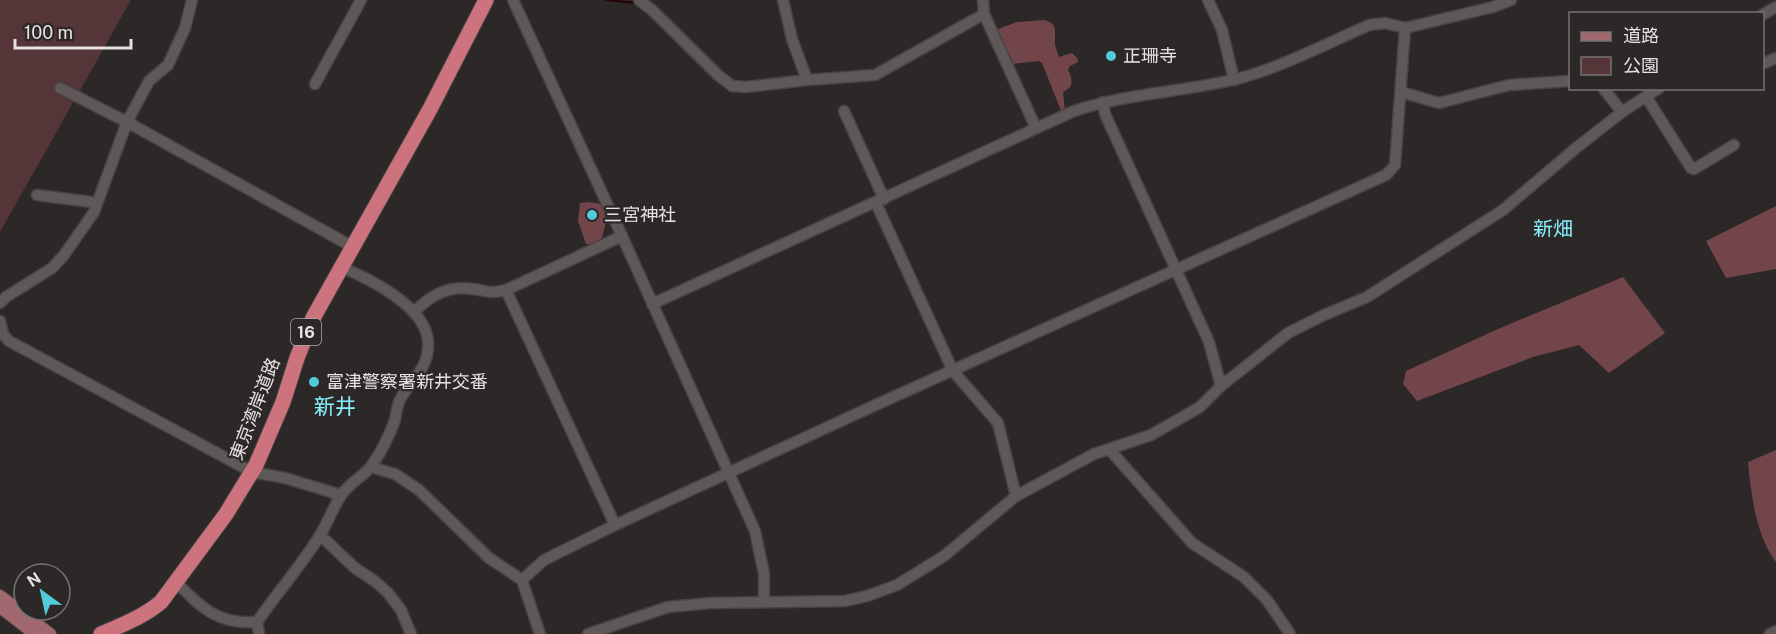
<svg xmlns="http://www.w3.org/2000/svg" width="1776" height="634" font-family="'Public Sans','Noto Sans JP',sans-serif">
<rect width="100%" height="100%" fill="#2d2828"/>
<path fill="#553538" d="M 0,0 L 131,0 L 0,232 Z"/>
<g fill="#72454a">
<path d="M 1045,20 L 1053,24 L 1055,29 L 1055,45 L 1059,57 L 1072,53 L 1077,58 L 1078,62 L 1070,66 L 1068,70 C 1073,80 1074,87 1063,92 L 1065,111 L 1062,113 L 1042,63 L 1039,61 L 1011,64 L 993,31 L 1017,22 Z"/>
<path d="M 588,202 L 602,204 C 610,215 604,231 600,243 L 595,245 L 586,244 L 578,221 L 580,203 Z"/>
<path d="M 1776,206 L 1776,269 L 1726,278 L 1706,241 Z"/>
<path d="M 1623,277 L 1665,333 L 1609,373 L 1579,345 L 1533,357 L 1417,401 L 1403,384 L 1406,371 L 1498,329 Z"/>
<path d="M 1776,450 L 1776,562 C 1756,537 1751,493 1748,462 Z"/>
</g>
<g fill="none" stroke-linecap="round" stroke-linejoin="round">
<path stroke="#250309" stroke-width="2" d="M 606,0 L 636,3"/>
<defs>
<g id="minor">
<path d="M 513,0 L 622,236 L 755,531 L 764,574 L 764,601"/>
<path d="M 639,0 L 652,10 L 718,75 L 732,86 L 746,87 L 807,80 L 875,75 L 984,14"/>
<path d="M 783,0 L 792,39 L 807,80"/>
<path d="M 983,0 L 984,14 L 1036,128"/>
<path d="M 1208,0 L 1222,30 L 1234,80"/>
<path d="M 1762,15 L 1776,7"/>
<path d="M 1762,64 L 1776,58"/>
<path d="M 315,84 L 361,0"/>
<path d="M 60,88 L 127,122 L 353,247"/>
<path d="M 1603,88 L 1622,112"/>
<path d="M 1401,92 L 1439,103 L 1509,85 L 1570,81"/>
<path d="M 1647,98 L 1691,168 L 1694,169 L 1734,145"/>
<path d="M 1103,102 L 1105,114 L 1209,342 L 1221,386"/>
<path d="M 844,111 L 884,199"/>
<path d="M 37,195 L 91,202 L 96,205"/>
<path d="M 876,203 L 953,371 L 998,423 L 1016,496"/>
<path d="M 506,290 L 615,525"/>
<path d="M 0,303 L 6,297 L 52,268 L 64,255 L 94,212 L 127,122 L 149,81 L 168,65 L 185,28 L 192,0"/>
<path d="M 652,304 L 1074,111 C 1125,94 1180,92 1232,80 C 1276,70 1328,43 1369,25 L 1385,23 L 1405,28 L 1493,7 L 1511,0"/>
<path d="M 414,312 C 431,295 448,285 473,289 C 490,291 488,294 506,290 L 622,236"/>
<path d="M 0,321 L 3,334 L 9,341 L 252,472 L 285,478 L 341,495"/>
<path d="M 1110,450 L 1192,543 L 1244,577 L 1267,600 L 1290,634"/>
<path d="M 371,467 L 395,474 L 419,490 L 489,558 L 522,580 L 540,634"/>
<path d="M 320,535 L 355,568 L 376,582 L 388,593 L 401,610 L 411,634"/>
<path d="M 522,580 L 544,560 L 615,525 L 880,403 L 1386,175 L 1395,165 L 1405,28"/>
<path d="M 176,582 C 202,608 218,625 257,622"/>
<path d="M 259,634 L 257,622 C 277,593 300,567 319,537 C 327,524 332,510 340,497 C 348,483 365,476 372,465 C 381,452 390,434 395,420 C 396,414 397,407 399,402 C 408,381 430,371 428,341 C 425,306 370,279 341,267"/>
<path d="M 588,634 L 668,607 L 711,603 L 845,601 L 867,596 L 897,585 L 944,556 L 1016,496 L 1094,454 L 1151,435 L 1200,407 L 1221,386 L 1288,333 L 1324,315 L 1367,297 L 1503,210 L 1576,148 L 1622,112 L 1659,88"/>
<path d="M 1770,634 L 1776,631"/>
</g>
<g id="major">
<path d="M 0,596 L 50,634"/>
<path d="M 0,607 L 35,634"/>
</g>
<path id="highway" d="M 101,634 C 122,625 143,617 161,602 L 226,514 L 256,465 L 283,402 L 297,358 L 313,318 L 430,109 L 486,0"/>
</defs>
<use href="#minor" stroke="#484343" stroke-width="13"/>
<use href="#major" stroke="#484343" stroke-width="14"/>
<use href="#highway" stroke="#484343" stroke-width="17"/>
<use href="#minor" stroke="#5f5859" stroke-width="10"/>
<use href="#major" stroke="#a1686f" stroke-width="12"/>
<use href="#highway" stroke="#cd737e" stroke-width="15"/>
</g>
<g fill="#52cbda" stroke="#2d2828" stroke-width="2">
<circle cx="1111" cy="56" r="6"/>
<circle cx="592" cy="215" r="6"/>
<circle cx="314" cy="382" r="6"/>
</g>
<g text-anchor="middle" stroke-width="4.5" stroke-linejoin="round" paint-order="stroke">
<rect fill="#2d2828" stroke="#aeaaaa" stroke-width="1.5" x="291" y="319" width="30" height="26" rx="4.5"/>
<g font-size="16" font-weight="bold" fill="#e6e2e2">
<text x="306" y="338">16</text>
</g>
<g font-size="18" fill="#e6e2e2" stroke="#2d2828" text-anchor="start">
<text x="1123" y="62">正珊寺</text>
<text x="604" y="221">三宮神社</text>
<text x="326" y="388">富津警察署新井交番</text>
</g>
<g font-size="18" fill="#e6e2e2" stroke="#2d2828">
<text transform="translate(255 409) rotate(-69)" y="6">東京湾岸道路</text>
</g>
<g font-size="20" fill="#86f0fd" stroke="#2d2828">
<text x="1553" y="236">新畑</text>
</g>
<g font-size="21" fill="#86f0fd" stroke="#2d2828">
<text x="335" y="414">新井</text>
</g>
</g>
<rect x="1569" y="12" width="195" height="78" fill="#2d2828" stroke="#777272" stroke-width="1.5"/>
<rect x="1581" y="32" width="30" height="9" fill="#a1686f" stroke="#777272" stroke-width="1.5"/>
<text x="1623" y="42" font-size="18" fill="#e6e2e2">道路</text>
<rect x="1581" y="57" width="30" height="18" fill="#553538" stroke="#777272" stroke-width="1.5"/>
<text x="1623" y="72" font-size="18" fill="#e6e2e2">公園</text>
<g transform="translate(42 592) rotate(327)"><circle r="28" fill="#2d2828" stroke="#777272" stroke-width="1.5"/>
<path d="M0-4.5L10 22L0 15L-10 22Z" fill="#52cbda"/>
<text y="-9" font-size="16" font-weight="bold" text-anchor="middle" fill="#e6e2e2">N</text>
</g>
<path d="M15 39v9h116v-9" fill="none" stroke="#e6e2e2" stroke-width="3"/>
<text x="24" y="39" font-size="18" fill="#e6e2e2" stroke="#2d2828" stroke-width="4.5" paint-order="stroke">100 m</text>
</svg>
